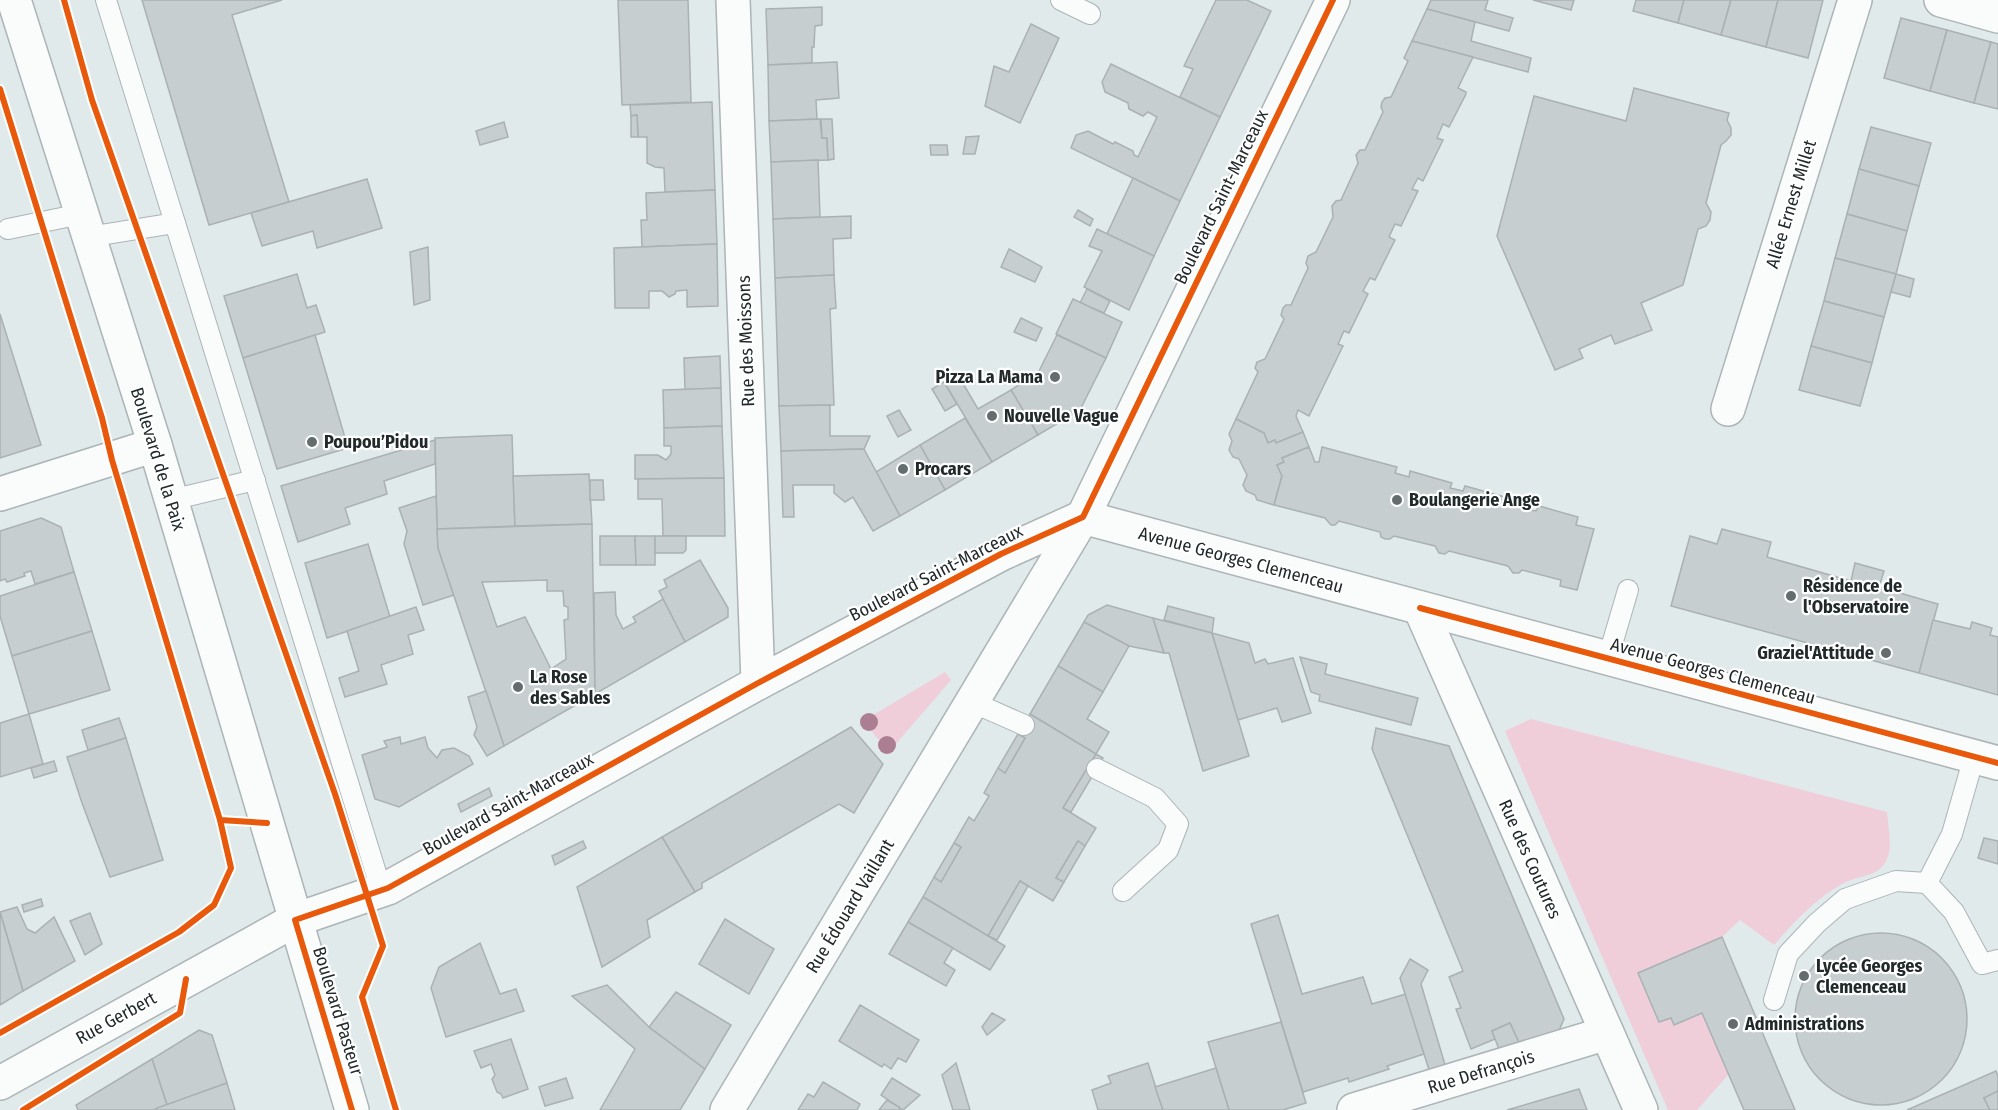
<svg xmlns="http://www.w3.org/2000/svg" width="1998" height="1110" font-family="'Fira Sans Condensed',sans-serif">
<rect width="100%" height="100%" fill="#e0eaeb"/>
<g fill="#efceda">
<path d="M 945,672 L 951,680 L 889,752 L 863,721 Z"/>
<path d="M 1531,719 L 1887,812 C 1888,827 1893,846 1887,859 C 1880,877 1859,875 1844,883 C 1816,898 1795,921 1774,945 L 1740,920 L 1722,937 L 1638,973 L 1659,1022 L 1671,1018 L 1675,1025 L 1702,1013 L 1729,1074 L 1697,1110 L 1668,1110 L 1505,731 Z"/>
</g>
<g fill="#c6cecf" stroke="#aab1b2" stroke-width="1.5" fill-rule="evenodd">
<path d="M 142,0 L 282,0 L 232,15 L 289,202 L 209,225 Z"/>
<path d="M 618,0 L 688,0 L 691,102 L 622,105 Z"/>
<path d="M 1216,0 L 1247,0 L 1271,11 L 1220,117 L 1180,97 L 1193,69 L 1184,66 Z"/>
<path d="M 1431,0 L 1488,0 L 1485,10 L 1513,18 L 1509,31 L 1427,9 Z"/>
<path d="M 1533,0 L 1574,0 L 1571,10 Z"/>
<path d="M 1636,0 L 1684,0 L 1678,23 L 1633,11 Z"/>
<path d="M 1684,0 L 1731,0 L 1721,35 L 1678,23 Z"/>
<path d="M 1731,0 L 1778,0 L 1766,47 L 1721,35 Z"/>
<path d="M 1778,0 L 1823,0 L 1808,58 L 1766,47 Z"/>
<path d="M 822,7 L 822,25 L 815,26 L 814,47 L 812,47 L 812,63 L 768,65 L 766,9 Z"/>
<path d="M 1427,9 L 1475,22 L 1471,41 L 1531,58 L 1528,72 L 1412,41 Z"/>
<path d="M 1901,18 L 1947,30 L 1930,91 L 1884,78 Z"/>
<path d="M 1031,24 L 1059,38 L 1020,123 L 985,106 L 994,66 L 1009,72 Z"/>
<path d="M 1947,30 L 1991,42 L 1974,103 L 1930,91 Z"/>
<path d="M 1412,41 L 1473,57 L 1458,88 L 1466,92 L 1466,94 L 1449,127 L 1443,124 L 1437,138 L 1443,140 L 1423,181 L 1418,178 L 1412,189 L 1418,191 L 1401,226 L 1395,224 L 1389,237 L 1395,240 L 1375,280 L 1370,278 L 1363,291 L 1368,294 L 1349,333 L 1344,331 L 1338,344 L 1343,346 L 1309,416 L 1298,410 L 1296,416 L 1303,432 L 1276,443 L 1275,440 L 1268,443 L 1264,433 L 1236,419 L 1258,372 L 1255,368 L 1257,362 L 1265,359 L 1284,319 L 1281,315 L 1283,308 L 1286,305 L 1291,305 L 1308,268 L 1306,263 L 1308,256 L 1316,252 L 1333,217 L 1332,206 L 1336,201 L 1341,200 L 1358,163 L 1356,155 L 1360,150 L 1365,150 L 1383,112 L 1381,107 L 1382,102 L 1385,98 L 1391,97 L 1408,61 L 1404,58 Z"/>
<path d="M 1991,42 L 1998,44 L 1998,109 L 1974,103 Z"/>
<path d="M 837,62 L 839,98 L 816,100 L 817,119 L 769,121 L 768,65 Z"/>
<path d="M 1111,64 L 1220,117 L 1180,201 L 1071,148 L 1076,135 L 1088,131 L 1113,144 L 1115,142 L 1133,151 L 1134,155 L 1138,157 L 1157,117 L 1148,112 L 1143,116 L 1129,109 L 1128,103 L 1105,92 L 1102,82 Z"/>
<path d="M 1634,88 L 1729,113 L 1727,120 L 1731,128 L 1731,135 L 1726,141 L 1721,145 L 1706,203 L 1711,212 L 1710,220 L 1706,226 L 1698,229 L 1683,285 L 1641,303 L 1652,330 L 1615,344 L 1611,335 L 1579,349 L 1583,358 L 1555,370 L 1497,236 L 1534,96 L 1626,121 Z"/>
<path d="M 712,102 L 715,190 L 665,192 L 664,168 L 655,167 L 647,163 L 647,137 L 638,137 L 637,115 L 631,116 L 630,105 Z"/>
<path d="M 637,115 L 638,137 L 631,137 L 631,116 Z"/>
<path d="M 820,119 L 822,138 L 827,138 L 828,160 L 771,162 L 769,121 Z"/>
<path d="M 821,119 L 832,119 L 834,159 L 828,160 L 827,138 L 822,138 Z"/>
<path d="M 504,122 L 508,137 L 480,145 L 476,131 Z"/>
<path d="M 1871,127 L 1931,143 L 1919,186 L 1859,169 Z"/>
<path d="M 979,136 L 975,154 L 963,154 L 966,137 Z"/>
<path d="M 930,145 L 947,145 L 948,155 L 931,155 Z"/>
<path d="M 818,160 L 820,217 L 773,219 L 771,162 Z"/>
<path d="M 1859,169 L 1919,186 L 1907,231 L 1847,214 Z"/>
<path d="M 1133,178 L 1180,201 L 1154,256 L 1107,234 Z"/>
<path d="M 367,179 L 382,228 L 317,248 L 313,231 L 262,246 L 251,213 Z"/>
<path d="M 715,190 L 717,244 L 642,247 L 641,220 L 647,220 L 646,193 Z"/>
<path d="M 1078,210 L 1093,219 L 1090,226 L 1074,217 Z"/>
<path d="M 1847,214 L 1907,231 L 1896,274 L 1835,258 Z"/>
<path d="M 851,216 L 851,238 L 833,239 L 834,275 L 775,278 L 773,219 Z"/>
<path d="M 1097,229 L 1154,256 L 1129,310 L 1084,287 L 1102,251 L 1089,246 Z"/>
<path d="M 717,244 L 718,306 L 687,307 L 687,290 L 676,291 L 675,294 L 669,297 L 662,291 L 649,291 L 649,308 L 615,308 L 614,248 Z"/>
<path d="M 428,247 L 430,300 L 414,305 L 410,252 Z"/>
<path d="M 1009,249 L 1042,267 L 1035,282 L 1001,267 Z"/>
<path d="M 1835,258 L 1896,274 L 1884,317 L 1824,301 Z"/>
<path d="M 297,274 L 307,308 L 316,305 L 325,332 L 243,358 L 224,296 Z"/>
<path d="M 1896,274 L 1914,279 L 1910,297 L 1891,292 Z"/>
<path d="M 834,275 L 836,308 L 830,309 L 834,405 L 779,406 L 775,278 Z"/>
<path d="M 1087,289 L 1110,301 L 1104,313 L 1080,303 Z"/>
<path d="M 1073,299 L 1122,322 L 1106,358 L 1056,334 Z"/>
<path d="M 1824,301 L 1884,317 L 1872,363 L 1811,346 Z"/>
<path d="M 0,314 L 41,445 L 0,458 Z"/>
<path d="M 1021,318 L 1042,328 L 1036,341 L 1014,332 Z"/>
<path d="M 315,335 L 348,448 L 277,469 L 243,358 Z"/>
<path d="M 1057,335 L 1106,358 L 1080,410 L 1038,435 L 1011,390 L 1038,373 Z"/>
<path d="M 1811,346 L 1872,363 L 1860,406 L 1799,390 Z"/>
<path d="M 720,356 L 721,388 L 685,390 L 684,358 Z"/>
<path d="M 958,375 L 978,409 L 1011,390 L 1038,435 L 992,462 L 944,382 Z"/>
<path d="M 944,382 L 957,404 L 945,411 L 932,389 Z"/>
<path d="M 721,388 L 722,426 L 664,428 L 663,390 Z"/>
<path d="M 830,405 L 830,436 L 870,436 L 864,449 L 781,451 L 779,406 Z"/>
<path d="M 899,410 L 911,430 L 898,437 L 887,416 Z"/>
<path d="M 965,418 L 992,462 L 945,490 L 920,445 Z"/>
<path d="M 1236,419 L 1264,433 L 1268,443 L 1275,440 L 1276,443 L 1303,432 L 1309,447 L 1282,458 L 1284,462 L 1277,465 L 1282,476 L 1274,505 L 1257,500 L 1255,495 L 1246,491 L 1243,485 L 1247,475 L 1239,459 L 1233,457 L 1229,450 L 1232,441 L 1229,434 Z"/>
<path d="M 722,426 L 724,478 L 635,479 L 635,455 L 658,455 L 666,460 L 671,454 L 671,446 L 664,446 L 664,428 Z"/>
<path d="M 512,435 L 515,526 L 437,529 L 435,438 Z"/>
<path d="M 435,440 L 435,464 L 384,481 L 387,494 L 345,508 L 350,524 L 298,542 L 281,486 Z"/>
<path d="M 920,445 L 945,490 L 900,516 L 876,472 Z"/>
<path d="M 1309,447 L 1315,462 L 1319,462 L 1322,447 L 1397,467 L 1395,473 L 1409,477 L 1410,471 L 1452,483 L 1450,488 L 1463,491 L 1465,486 L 1523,502 L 1522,508 L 1536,511 L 1539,506 L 1578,517 L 1576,525 L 1594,529 L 1577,590 L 1560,586 L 1561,580 L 1522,570 L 1519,573 L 1513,573 L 1508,566 L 1449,551 L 1445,554 L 1439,553 L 1435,546 L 1394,536 L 1390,539 L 1385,539 L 1381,537 L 1380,532 L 1339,521 L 1335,525 L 1331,525 L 1325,518 L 1274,505 L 1282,476 L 1277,465 L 1284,462 L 1282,458 Z"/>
<path d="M 864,449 L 900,516 L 873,531 L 853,497 L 845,502 L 834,493 L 834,485 L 793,485 L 794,517 L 783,517 L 781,451 Z"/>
<path d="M 589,474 L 592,524 L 515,526 L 513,476 Z"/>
<path d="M 724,478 L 725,536 L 663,536 L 662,499 L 638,499 L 638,479 Z"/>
<path d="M 590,480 L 603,480 L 604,500 L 590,500 Z"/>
<path d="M 436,496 L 438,548 L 454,595 L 423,605 L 404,544 L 407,531 L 399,508 Z"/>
<path d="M 41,518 L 61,527 L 74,572 L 35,584 L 31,571 L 24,573 L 25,576 L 7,582 L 5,579 L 0,581 L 0,531 Z"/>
<path d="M 592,524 L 595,694 L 504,746 L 438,548 L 437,529 ZM 547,580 L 547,591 L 563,591 L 564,606 L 568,607 L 568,619 L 564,620 L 566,659 L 551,669 L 525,617 L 497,627 L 482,582 Z"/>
<path d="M 1722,529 L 1771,542 L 1767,557 L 1851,581 L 1855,563 L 1884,571 L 1879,587 L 1938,604 L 1919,673 L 1671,606 L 1690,536 L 1717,544 Z"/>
<path d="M 600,536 L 635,536 L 636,565 L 600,565 Z"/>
<path d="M 635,536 L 655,536 L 655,565 L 636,565 Z"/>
<path d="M 655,536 L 686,536 L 686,550 L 683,553 L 655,553 Z"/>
<path d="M 368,544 L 390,617 L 327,638 L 305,563 Z"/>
<path d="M 700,560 L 728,608 L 728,617 L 685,642 L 659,591 L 667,587 L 664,580 Z"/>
<path d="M 74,572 L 92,631 L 12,656 L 0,616 L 0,596 Z"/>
<path d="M 615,592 L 616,615 L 623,629 L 636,622 L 633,617 L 663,599 L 685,642 L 595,694 L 594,593 Z"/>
<path d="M 1107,605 L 1153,618 L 1164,653 L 1129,646 L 1084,622 L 1088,615 Z"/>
<path d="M 1168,606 L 1214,618 L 1212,633 L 1164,620 Z"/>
<path d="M 416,607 L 424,630 L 408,635 L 413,654 L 381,665 L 387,684 L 345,697 L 339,678 L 359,671 L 347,631 Z"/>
<path d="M 1153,618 L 1212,633 L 1249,756 L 1203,771 L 1169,653 L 1164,653 Z"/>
<path d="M 1933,620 L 1970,629 L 1972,622 L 1992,628 L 1990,635 L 1998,637 L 1998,695 L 1919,673 Z"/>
<path d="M 1084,622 L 1129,646 L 1103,692 L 1058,666 Z"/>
<path d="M 92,631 L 110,690 L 29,714 L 12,656 Z"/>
<path d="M 1212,633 L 1249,643 L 1255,663 L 1265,659 L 1268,664 L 1293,658 L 1311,713 L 1282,722 L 1277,708 L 1238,720 Z"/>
<path d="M 1300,657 L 1327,664 L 1325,674 L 1418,698 L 1411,725 L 1319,701 L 1320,695 L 1311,692 Z"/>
<path d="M 1058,666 L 1103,692 L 1087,719 L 1109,732 L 1096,754 L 1030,714 Z"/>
<path d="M 486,691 L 504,746 L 487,756 L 474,735 L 477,727 L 468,697 Z"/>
<path d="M 29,714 L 43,764 L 0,777 L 0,723 Z"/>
<path d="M 1030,714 L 1096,754 L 1063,808 L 1096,828 L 1085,846 L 1078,841 L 1056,878 L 1064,882 L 1053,901 L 1020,881 L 988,936 L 923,897 L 934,877 L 941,882 L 961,847 L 954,843 L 969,817 L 974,821 L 989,796 L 984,793 L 998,768 L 1005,773 L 1025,738 L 1018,734 Z"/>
<path d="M 119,718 L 126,738 L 88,750 L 82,730 Z"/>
<path d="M 851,727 L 883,764 L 854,813 L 839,804 L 702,883 L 702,888 L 695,892 L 662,837 Z"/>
<path d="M 1376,728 L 1449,746 L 1564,1019 L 1557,1035 L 1520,1045 L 1510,1023 L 1492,1031 L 1495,1039 L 1471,1049 L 1456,1009 L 1461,1008 L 1449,977 L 1463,971 L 1372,749 Z"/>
<path d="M 1018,734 L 1025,738 L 1005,773 L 998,768 Z"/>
<path d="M 400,737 L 401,744 L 425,737 L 428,748 L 437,758 L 442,750 L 454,748 L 469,756 L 473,764 L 399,807 L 375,799 L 362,755 L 387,747 L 384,741 Z"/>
<path d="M 126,738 L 163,860 L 110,877 L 82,803 L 67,757 Z"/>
<path d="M 1096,754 L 1103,758 L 1071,812 L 1063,808 Z"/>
<path d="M 54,761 L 57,771 L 34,778 L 31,768 Z"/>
<path d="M 489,788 L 492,796 L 461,812 L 458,804 Z"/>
<path d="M 662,837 L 695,892 L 647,920 L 650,937 L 602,967 L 577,887 Z"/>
<path d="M 1984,838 L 1998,841 L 1998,864 L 1978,858 Z"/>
<path d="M 583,841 L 586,848 L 555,865 L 552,856 Z"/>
<path d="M 1078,841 L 1085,846 L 1064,882 L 1056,878 Z"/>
<path d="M 954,843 L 961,847 L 941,882 L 934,877 Z"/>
<path d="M 1020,881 L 1028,886 L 997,940 L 988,936 Z"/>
<path d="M 923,897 L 1005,946 L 990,970 L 908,922 Z"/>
<path d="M 41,899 L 43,906 L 24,912 L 22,905 Z"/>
<path d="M 17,907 L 27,929 L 35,933 L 54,917 L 75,961 L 23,991 L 0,912 Z"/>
<path d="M 0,912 L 23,991 L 0,1005 Z"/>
<path d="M 90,913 L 102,944 L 85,955 L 70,921 Z"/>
<path d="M 1278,915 L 1302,994 L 1363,977 L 1372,1004 L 1406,994 L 1424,1054 L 1387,1066 L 1389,1069 L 1349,1082 L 1348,1078 L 1303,1092 L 1251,924 Z"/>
<path d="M 725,919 L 774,949 L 749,994 L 699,964 Z"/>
<path d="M 908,922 L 953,948 L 944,963 L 955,970 L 946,986 L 889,954 Z"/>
<circle cx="1881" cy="1019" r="86"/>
<path d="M 1722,937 L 1795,1110 L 1744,1110 L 1702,1013 L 1674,1025 L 1671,1018 L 1659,1022 L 1638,973 Z"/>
<path d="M 480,943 L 500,994 L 516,989 L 524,1011 L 446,1037 L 431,988 L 439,967 Z"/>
<path d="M 1410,959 L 1428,970 L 1421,984 L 1446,1068 L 1430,1073 L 1400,978 Z"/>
<path d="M 607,985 L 649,1027 L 705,1069 L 680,1110 L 600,1110 L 635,1049 L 572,996 Z"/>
<path d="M 676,992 L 731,1025 L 705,1069 L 649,1027 Z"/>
<path d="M 860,1005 L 919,1040 L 906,1062 L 898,1058 L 891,1069 L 884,1064 L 882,1067 L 839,1041 Z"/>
<path d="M 992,1013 L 1005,1020 L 987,1035 L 982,1027 Z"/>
<path d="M 1281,1022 L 1306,1103 L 1283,1110 L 1229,1110 L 1208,1042 Z"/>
<path d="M 1510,1023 L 1520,1045 L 1500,1052 L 1492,1031 Z"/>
<path d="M 199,1030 L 212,1035 L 227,1083 L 167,1105 L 152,1059 Z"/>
<path d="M 511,1039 L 528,1089 L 503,1098 L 501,1094 L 497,1092 L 492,1079 L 495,1075 L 491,1064 L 481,1068 L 474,1051 Z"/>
<path d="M 152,1059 L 167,1105 L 153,1110 L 78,1110 L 76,1105 Z"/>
<path d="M 956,1063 L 970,1110 L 953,1110 L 942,1075 Z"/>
<path d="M 1148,1063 L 1163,1110 L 1098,1110 L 1092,1090 L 1111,1083 L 1108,1076 Z"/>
<path d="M 1216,1068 L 1229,1110 L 1163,1110 L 1155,1087 Z"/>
<path d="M 1996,1071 L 1998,1076 L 1998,1091 L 1984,1098 L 1990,1110 L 1907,1110 Z"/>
<path d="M 566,1078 L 573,1098 L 545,1106 L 539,1087 Z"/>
<path d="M 892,1078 L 920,1095 L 903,1110 L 881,1095 Z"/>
<path d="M 823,1082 L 860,1104 L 857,1110 L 798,1110 L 808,1094 L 814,1097 Z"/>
<path d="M 227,1083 L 235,1110 L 156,1110 L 157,1108 Z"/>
<path d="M 1579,1089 L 1587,1110 L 1507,1110 Z"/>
<path d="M 1998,1091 L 1998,1110 L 1990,1110 L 1984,1098 Z"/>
<path d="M 887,1100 L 899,1107 L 900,1110 L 879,1110 Z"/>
</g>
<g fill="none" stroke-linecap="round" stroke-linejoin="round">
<defs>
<g id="service">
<path d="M 106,0 L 381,889"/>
<path d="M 1061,0 L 1090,14"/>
<path d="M 8,229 L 81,214"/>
<path d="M 88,237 L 175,223"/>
<path d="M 171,500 L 255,480"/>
<path d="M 1608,658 L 1628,590"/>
<path d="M 972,702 L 1024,725"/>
<path d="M 1974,757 L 1952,834 L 1927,883 L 1954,912 L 1982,964 L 1998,960"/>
<path d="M 1097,769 L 1155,798 L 1178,824 L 1168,850 L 1123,891"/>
<path d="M 1774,1000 L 1788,954 L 1817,923 L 1845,899 L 1896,881 L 1927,883"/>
</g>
<g id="minor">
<path d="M 733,0 L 758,683"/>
<path d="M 1941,0 L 1998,16"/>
<path d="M 1728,409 L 1855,0"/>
<path d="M 0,494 L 155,445"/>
<path d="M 1083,517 L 1998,763"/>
<path d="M 1420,608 L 1641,1110"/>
<path d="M 295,920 L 388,888 L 758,683 L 1001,554 L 1083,517"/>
<path d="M 727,1110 L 1083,517 L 1333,0"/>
<path d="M 1354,1110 L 1607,1033"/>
</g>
<path id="tertiary" d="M 0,1083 L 295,920"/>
<path id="secondary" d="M 14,0 L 155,445 L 352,1110"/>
</defs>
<use href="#service" stroke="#acb4b5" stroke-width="22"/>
<use href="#minor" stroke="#acb4b5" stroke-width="36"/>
<use href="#tertiary" stroke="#acb4b5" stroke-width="36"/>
<use href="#secondary" stroke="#acb4b5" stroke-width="36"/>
<use href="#service" stroke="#fafcfc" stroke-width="20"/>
<use href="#minor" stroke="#fafcfc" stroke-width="33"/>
<use href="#tertiary" stroke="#fafcfc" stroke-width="33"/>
<use href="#secondary" stroke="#fafcfc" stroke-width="33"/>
<defs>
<g id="cycleway">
<path d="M 64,0 L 92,100 L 335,794 L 383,946 L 362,997 L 396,1110"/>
<path d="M 0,89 L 102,418 L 112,460 L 220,820 L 267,823"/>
<path d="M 1420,608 L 1998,763"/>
<path d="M 0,1033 L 179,932 L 214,905 L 231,868 L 220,820"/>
<path d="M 23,1110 L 180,1013 L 186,979"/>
<path d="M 352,1110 L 295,920 L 388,888 L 758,683 L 1001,554 L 1083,517 L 1333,0"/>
</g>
</defs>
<use href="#cycleway" stroke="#fff" stroke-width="10"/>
<use href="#cycleway" stroke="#e8590c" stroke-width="6"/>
</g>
<g fill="#ab7e92">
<circle cx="869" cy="722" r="9"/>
<circle cx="887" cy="745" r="9"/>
</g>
<g fill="#646d6e" stroke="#fff" stroke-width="2">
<circle cx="1055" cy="377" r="6"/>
<circle cx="992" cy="416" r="6"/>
<circle cx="312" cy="442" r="6"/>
<circle cx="903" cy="469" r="6"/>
<circle cx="1397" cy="500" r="6"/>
<circle cx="1791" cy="596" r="6"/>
<circle cx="1886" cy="653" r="6"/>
<circle cx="518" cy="687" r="6"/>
<circle cx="1804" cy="976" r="6"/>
<circle cx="1733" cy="1024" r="6"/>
</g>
<g text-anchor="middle" stroke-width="4.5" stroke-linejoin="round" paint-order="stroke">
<g font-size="18" fill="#22292a" stroke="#fff">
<text transform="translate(1221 197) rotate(-64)" y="6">Boulevard Saint-Marceaux</text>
<text transform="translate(1791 204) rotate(-73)" y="6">Allée Ernest Millet</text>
<text transform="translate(746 341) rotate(-92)" y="6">Rue des Moissons</text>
<text transform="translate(158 459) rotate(73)" y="6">Boulevard de la Paix</text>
<text transform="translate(1241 560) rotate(15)" y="6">Avenue Georges Clemenceau</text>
<text transform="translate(936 573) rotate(-27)" y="6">Boulevard Saint-Marceaux</text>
<text transform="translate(1713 671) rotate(15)" y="6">Avenue Georges Clemenceau</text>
<text transform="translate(508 804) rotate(-29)" y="6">Boulevard Saint-Marceaux</text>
<text transform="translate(1530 859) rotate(66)" y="6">Rue des Coutures</text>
<text transform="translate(850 906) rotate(-59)" y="6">Rue Édouard Vaillant</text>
<text transform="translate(338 1011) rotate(73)" y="6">Boulevard Pasteur</text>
<text transform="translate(116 1018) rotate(-29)" y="6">Rue Gerbert</text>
<text transform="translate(1481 1072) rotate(-17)" y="6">Rue Defrançois</text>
</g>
<g font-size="18" font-weight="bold" fill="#22292a" stroke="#fff" text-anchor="start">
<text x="1043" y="383" text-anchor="end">Pizza La Mama</text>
<text x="1004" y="422">Nouvelle Vague</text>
<text x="324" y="448">Poupou’Pidou</text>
<text x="915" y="475">Procars</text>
<text x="1409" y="506">Boulangerie Ange</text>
<text x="1803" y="592">Résidence de<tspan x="1803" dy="21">l'Observatoire</tspan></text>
<text x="1874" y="659" text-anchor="end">Graziel'Attitude</text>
<text x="530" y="683">La Rose<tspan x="530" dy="21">des Sables</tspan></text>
<text x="1816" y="972">Lycée Georges<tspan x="1816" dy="21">Clemenceau</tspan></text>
<text x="1745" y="1030">Administrations</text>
</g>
</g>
</svg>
